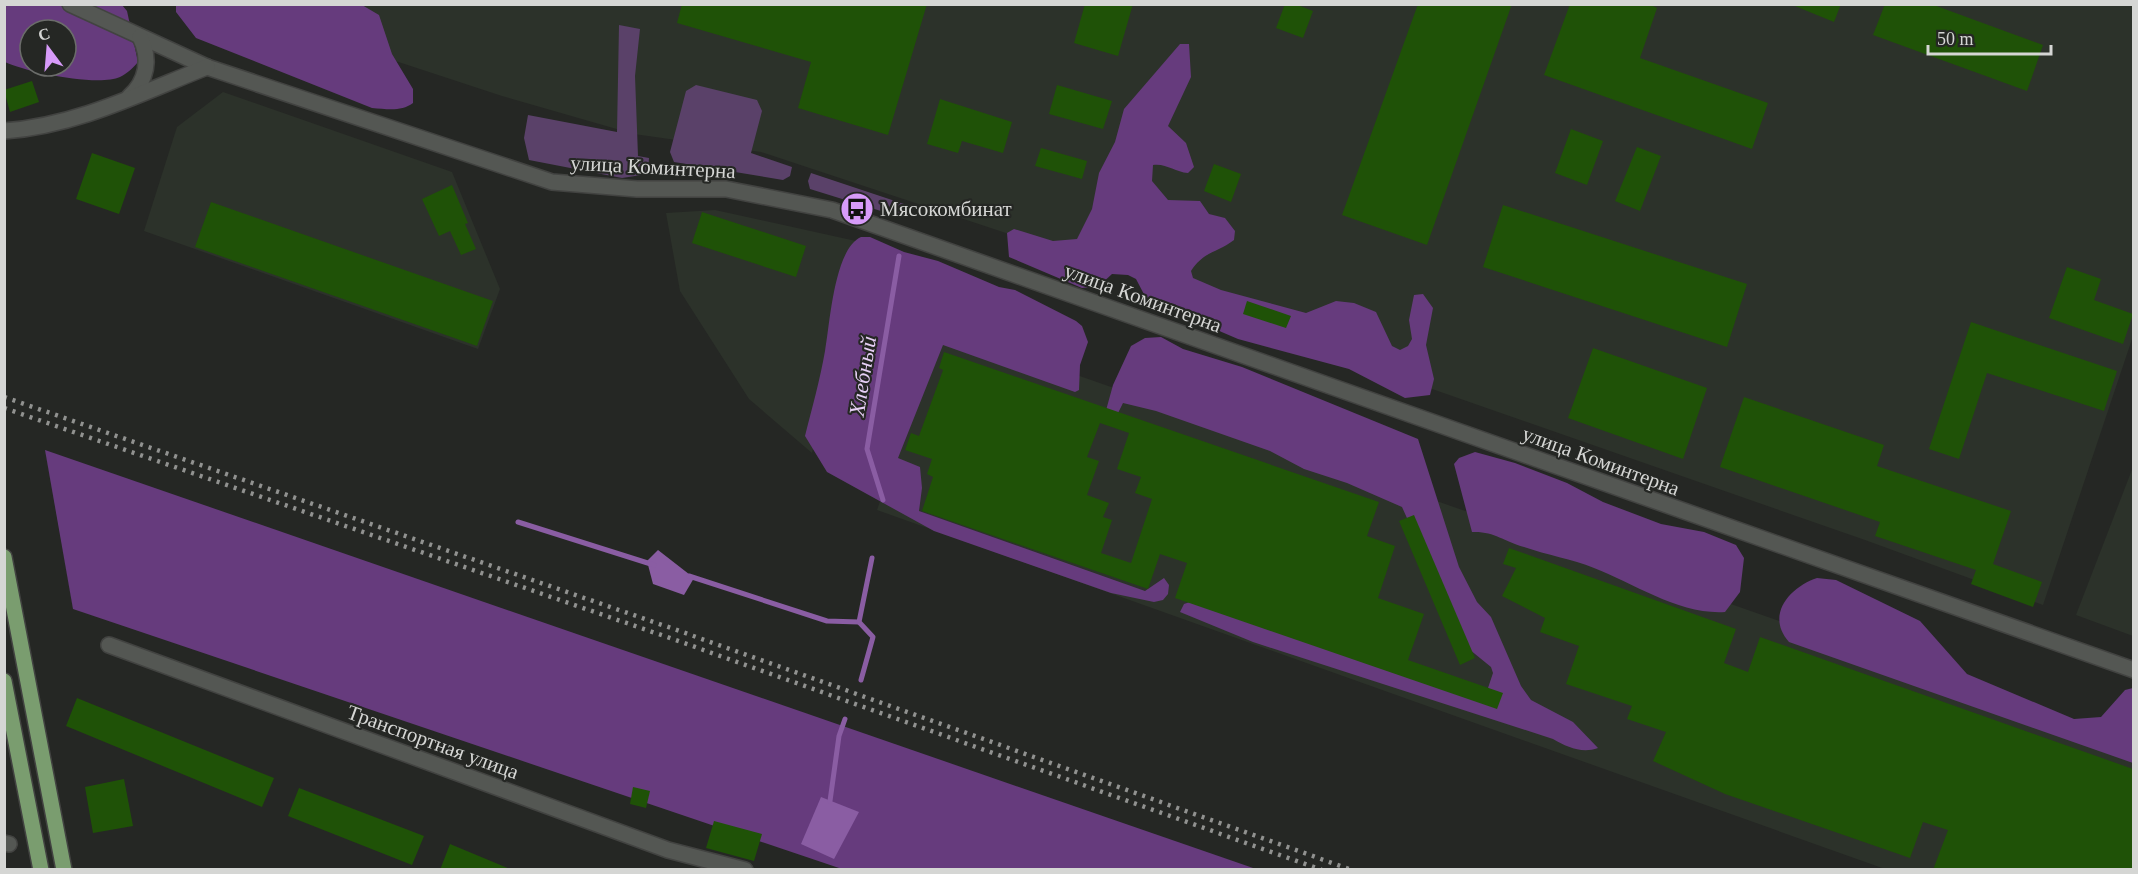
<svg xmlns="http://www.w3.org/2000/svg" width="2138" height="874" font-family="'Times New Roman',serif">
<rect width="100%" height="100%" fill="#252724"/>
<g fill="#2c322a">
<path d="M 225,5 L 2133,5 L 2133,336 L 2043,605 L 1865,540 L 1435,390 L 1094,262 L 761,152 L 634,134 L 502,96 Z"/>
<path d="M 223,92 L 452,172 L 500,289 L 478,349 L 144,231 L 177,127 Z"/>
<path d="M 715,210 L 865,243 L 812,453 L 749,399 L 680,291 L 666,213 Z"/>
<path d="M 940,327 L 2133,745 L 2133,869 L 1885,869 L 877,510 Z"/>
<path d="M 2133,467 L 2133,636 L 2076,615 Z"/>
</g>
<g fill="#5a4169">
<path d="M 619,25 L 640,29 L 635,76 L 638,156 L 649,158 L 648,174 L 622,178 L 529,160 L 524,138 L 528,115 L 617,132 Z"/>
<path d="M 696,85 L 757,100 L 762,111 L 751,153 L 792,167 L 790,176 L 783,180 L 674,162 L 670,152 L 686,91 Z"/>
<path d="M 811,173 L 907,205 L 905,212 L 897,216 L 810,189 L 808,181 Z"/>
</g>
<g fill="#663b7d" fill-rule="evenodd">
<path d="M 4,5 L 122,5 L 127,11 L 138,62 C 133,68 128,73 120,77 C 98,87 26,72 5,62 ZM 30,30 L 66,30 L 66,66 L 30,66 Z"/>
<path d="M 176,5 L 362,5 L 379,15 L 392,54 L 413,89 L 413,103 C 401,112 387,109 372,108 L 196,38 L 176,12 Z"/>
<path d="M 1180,44 L 1189,44 L 1191,77 L 1168,126 L 1186,143 L 1194,167 L 1188,173 C 1175,172 1166,163 1153,165 L 1152,181 L 1168,200 L 1200,201 L 1209,214 L 1225,218 L 1235,231 L 1234,240 C 1217,253 1204,251 1191,271 L 1193,278 L 1221,290 L 1306,313 L 1336,301 L 1354,303 L 1376,312 L 1392,346 L 1400,350 L 1408,346 L 1412,339 L 1409,320 L 1414,295 L 1423,294 L 1433,308 L 1426,345 L 1434,379 L 1430,395 L 1405,398 L 1349,369 L 1238,339 L 1147,300 L 1136,279 L 1128,275 L 1112,274 L 1099,286 L 1082,288 L 1009,257 L 1007,233 L 1014,229 L 1053,241 L 1077,239 L 1092,209 L 1099,173 L 1115,142 L 1124,109 Z"/>
<path d="M 861,237 L 870,237 L 904,252 L 938,261 L 999,287 L 1015,290 L 1076,321 L 1082,326 L 1088,342 L 1080,365 L 1079,390 L 1075,392 L 943,345 L 898,458 L 920,467 L 922,488 L 919,511 L 1145,591 L 1164,578 L 1169,585 L 1168,594 L 1163,600 L 1154,602 L 1111,593 L 934,531 L 827,472 L 805,436 C 812,408 820,380 825,351 C 830,324 834,249 861,237 Z"/>
<path d="M 1161,337 L 1183,349 L 1242,367 L 1418,439 L 1459,567 L 1477,602 L 1491,617 L 1521,686 L 1531,700 L 1573,722 L 1598,748 C 1582,754 1567,747 1553,739 L 1253,642 L 1180,612 L 1184,604 L 1196,600 L 1485,697 L 1493,673 L 1491,667 L 1464,645 L 1402,507 L 1347,483 L 1304,469 L 1270,451 L 1156,411 L 1123,403 L 1116,417 L 1105,414 L 1113,385 L 1131,346 L 1145,338 Z"/>
<path d="M 45,450 L 1256,869 L 842,869 L 73,609 Z"/>
<path d="M 1475,452 L 1515,463 L 1567,483 L 1603,502 L 1661,524 L 1704,532 L 1736,545 L 1744,558 L 1740,592 L 1725,612 C 1680,615 1635,584 1594,568 C 1572,559 1547,555 1524,547 C 1503,541 1494,531 1472,532 L 1454,464 L 1459,458 Z"/>
<path d="M 1817,578 L 1836,580 L 1920,621 L 1967,674 L 2074,719 L 2101,717 L 2125,690 L 2133,688 L 2133,763 L 1789,642 C 1765,615 1790,587 1817,578 Z"/>
</g>
<g fill="#8a5da3">
<path d="M 658,550 L 694,578 L 684,595 L 653,584 L 647,561 Z"/>
<path d="M 821,797 L 859,812 L 834,859 L 801,844 Z"/>
</g>
<g fill="none" stroke-linecap="round" stroke-linejoin="round">
<g stroke="#8a5da3" stroke-width="5">
<path d="M 883,500 L 867,449 L 899,256"/>
<path d="M 518,522 L 654,565"/>
<path d="M 689,576 L 827,621 L 859,622"/>
<path d="M 861,680 L 873,637 L 859,622 L 872,558"/>
<path d="M 830,801 L 839,736 L 845,719"/>
</g>
</g>
<g fill="#1f5207" fill-rule="evenodd">
<path d="M 682,4 L 927,4 L 888,135 L 798,108 L 811,62 L 677,23 Z"/>
<path d="M 1085,4 L 1133,4 L 1118,56 L 1074,43 Z"/>
<path d="M 1285,4 L 1295,4 L 1313,11 L 1303,38 L 1276,28 Z"/>
<path d="M 1418,4 L 1512,4 L 1427,245 L 1342,215 Z"/>
<path d="M 1570,4 L 1649,4 L 1657,8 L 1640,58 L 1768,103 L 1752,149 L 1544,75 Z"/>
<path d="M 1790,4 L 1841,4 L 1834,22 Z"/>
<path d="M 1885,4 L 1931,4 L 2043,45 L 2027,91 L 1873,35 Z"/>
<path d="M 32,81 L 39,102 L 10,112 L 4,90 Z"/>
<path d="M 1057,85 L 1112,101 L 1103,129 L 1049,114 Z"/>
<path d="M 940,99 L 1012,122 L 1003,153 L 962,141 L 958,153 L 927,144 Z"/>
<path d="M 1571,129 L 1603,141 L 1587,185 L 1555,173 Z"/>
<path d="M 1637,147 L 1661,156 L 1640,211 L 1615,201 Z"/>
<path d="M 1041,148 L 1087,161 L 1082,179 L 1035,166 Z"/>
<path d="M 92,153 L 135,168 L 119,214 L 76,199 Z"/>
<path d="M 1214,164 L 1241,174 L 1231,202 L 1204,191 Z"/>
<path d="M 452,185 L 468,223 L 465,224 L 476,249 L 461,255 L 450,231 L 439,236 L 422,199 Z"/>
<path d="M 211,202 L 493,301 L 477,346 L 195,247 Z"/>
<path d="M 1503,205 L 1747,284 L 1727,347 L 1483,267 Z"/>
<path d="M 702,212 L 806,246 L 796,277 L 692,243 Z"/>
<path d="M 2067,267 L 2101,279 L 2094,300 L 2133,314 L 2123,344 L 2049,318 Z"/>
<path d="M 1247,301 L 1291,316 L 1286,328 L 1243,314 Z"/>
<path d="M 1971,322 L 2117,371 L 2104,411 L 1987,373 L 1959,459 L 1929,449 Z"/>
<path d="M 1593,348 L 1707,388 L 1683,459 L 1568,418 Z"/>
<path d="M 944,352 L 1379,502 L 1367,536 L 1395,546 L 1378,598 L 1424,614 L 1408,660 L 1503,693 L 1497,709 L 1175,598 L 1187,563 L 1160,554 L 1148,589 L 922,511 L 933,477 L 927,474 L 932,459 L 905,450 L 911,433 L 919,436 L 943,370 L 939,368 ZM 1100,423 L 1129,433 L 1117,469 L 1141,477 L 1135,493 L 1152,499 L 1131,563 L 1101,553 L 1112,520 L 1103,517 L 1109,503 L 1087,495 L 1099,461 L 1087,457 Z"/>
<path d="M 1744,397 L 1884,445 L 1877,466 L 2011,511 L 1993,564 L 2042,582 L 2033,607 L 1971,584 L 1976,570 L 1875,536 L 1880,522 L 1720,467 Z"/>
<path d="M 1414,515 L 1475,658 L 1460,665 L 1399,521 Z"/>
<path d="M 1509,548 L 1736,629 L 1724,663 L 1748,672 L 1760,637 L 2133,769 L 2133,870 L 1933,870 L 1948,830 L 1923,822 L 1910,858 L 1725,794 L 1653,761 L 1666,732 L 1627,719 L 1632,706 L 1566,684 L 1579,646 L 1540,632 L 1545,618 L 1502,596 L 1516,568 L 1503,564 Z"/>
<path d="M 77,698 L 274,778 L 262,807 L 66,726 Z"/>
<path d="M 124,779 L 133,826 L 93,833 L 85,787 Z"/>
<path d="M 633,787 L 650,791 L 646,808 L 630,804 Z"/>
<path d="M 299,788 L 424,836 L 412,865 L 288,816 Z"/>
<path d="M 714,821 L 762,834 L 754,861 L 706,848 Z"/>
<path d="M 450,844 L 510,869 L 510,870 L 440,870 Z"/>
</g>
<g fill="none" stroke-linecap="round" stroke-linejoin="round">
<defs>
<g id="minor">
<path d="M 207,67 L 552,182 L 637,189 L 726,189 L 832,210 L 2134,670"/>
<path d="M 109,645 L 668,850 L 745,870"/>
<path d="M 4,843 L 9,844"/>
</g>
<g id="tertiary">
<path d="M 70,4 L 207,67"/>
<path d="M 129,97 C 147,81 151,59 140,37"/>
<path d="M 4,131 C 76,126 141,93 207,67"/>
</g>
<g id="primary">
<path d="M 4,557 L 64,870"/>
<path d="M 4,681 L 41,870"/>
</g>
</defs>
<use href="#minor" stroke="#424341" stroke-width="18"/>
<use href="#tertiary" stroke="#424341" stroke-width="18"/>
<use href="#primary" stroke="#424341" stroke-width="18"/>
<use href="#minor" stroke="#545753" stroke-width="15"/>
<use href="#tertiary" stroke="#545753" stroke-width="15"/>
<use href="#primary" stroke="#7a9d6f" stroke-width="15"/>
<g stroke="#919290" stroke-width="4.5" stroke-dasharray="3 6" stroke-linecap="butt">
<path d="M 4,397 L 671,628 L 1352,870"/>
<path d="M 4,408 L 667,637 L 1322,870"/>
</g>
</g>
<defs>
<symbol id="bus-disc" viewBox="-11 -11 22 22"><circle r="9.5" fill="#d79bf9" stroke="#252724"/><path d="M-5-6H5V4H4V6H2V4H-2V6H-4V4H-5ZM-3.5-4V0h7V-4ZM-3.5 1.2v1.5H-2V1.2ZM2 1.2v1.5H3.5V1.2Z" fill="#111"/></symbol>
</defs>
<g fill-rule="evenodd">
<use href="#bus-disc" x="838" y="190" width="38" height="38"/>
</g>
<g text-anchor="middle" stroke-width="4.5" stroke-linejoin="round" paint-order="stroke">
<g font-size="21" fill="#d5d6d4" stroke="#252724">
<text transform="translate(653 167) rotate(3)" y="7">улица Коминтерна</text>
<text transform="translate(1143 298) rotate(20)" y="7">улица Коминтерна</text>
<text transform="translate(1601 461) rotate(20)" y="7">улица Коминтерна</text>
<text transform="translate(433 742) rotate(20)" y="7">Транспортная улица</text>
</g>
<g font-size="21" fill="#d5d6d4" stroke="#252724" text-anchor="start">
<text x="880" y="216">Мясокомбинат</text>
</g>
<g font-size="22" font-style="italic" fill="#e6cff5" stroke="#252724">
<text transform="translate(862 376) rotate(-81)" y="8">Хлебный</text>
</g>
</g>
<rect width="2138" height="874" fill="none" stroke="#d5d6d4" stroke-width="12"/>
<g transform="translate(48 48) rotate(344)"><circle r="28" fill="#252724" stroke="#6b6d6a" stroke-width="1.5"/>
<path d="M0-4.5L10 22L0 15L-10 22Z" fill="#d79bf9"/>
<text y="-9" font-size="16" font-weight="bold" text-anchor="middle" fill="#d5d6d4">С</text>
</g>
<path d="M1928 45v9h123v-9" fill="none" stroke="#d5d6d4" stroke-width="3"/>
<text x="1937" y="45" font-size="18" fill="#d5d6d4" stroke="#252724" stroke-width="4.5" paint-order="stroke">50 m</text>
</svg>
